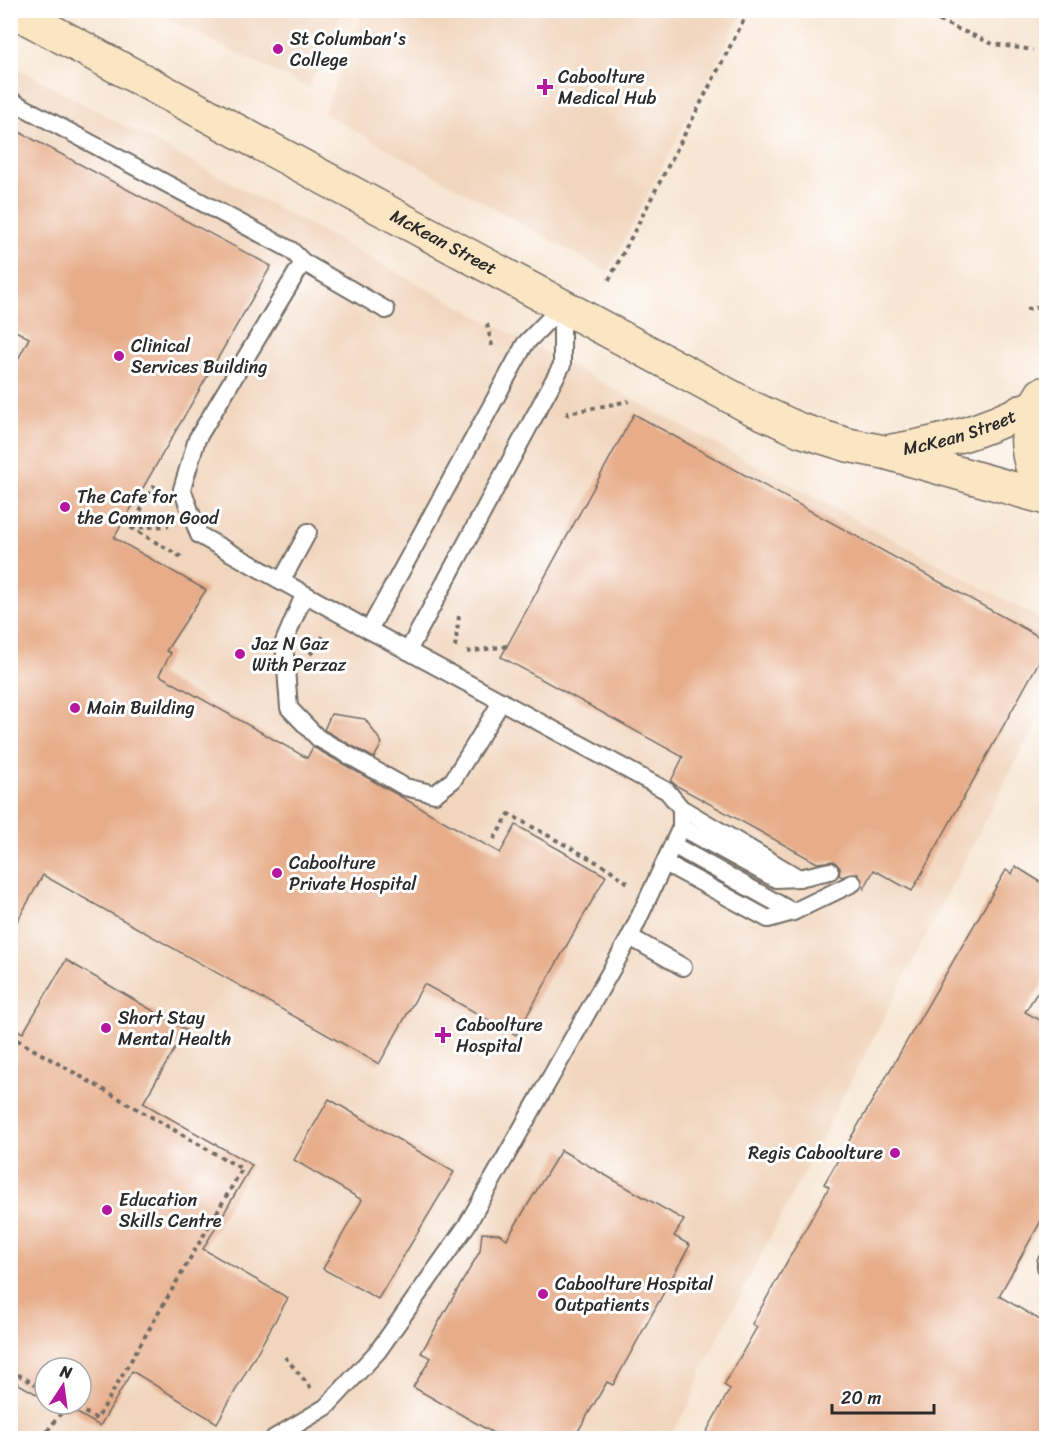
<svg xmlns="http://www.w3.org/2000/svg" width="1057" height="1449" font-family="Sriracha,sans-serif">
<rect width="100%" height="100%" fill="#fff"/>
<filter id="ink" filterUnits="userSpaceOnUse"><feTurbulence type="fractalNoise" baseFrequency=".0167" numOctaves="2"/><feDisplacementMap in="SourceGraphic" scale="12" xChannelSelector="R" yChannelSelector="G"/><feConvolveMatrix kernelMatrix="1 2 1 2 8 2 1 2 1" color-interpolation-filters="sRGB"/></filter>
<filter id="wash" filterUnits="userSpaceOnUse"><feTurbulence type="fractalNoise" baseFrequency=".008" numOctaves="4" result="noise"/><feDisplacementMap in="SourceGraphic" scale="24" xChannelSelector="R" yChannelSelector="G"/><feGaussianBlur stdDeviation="1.35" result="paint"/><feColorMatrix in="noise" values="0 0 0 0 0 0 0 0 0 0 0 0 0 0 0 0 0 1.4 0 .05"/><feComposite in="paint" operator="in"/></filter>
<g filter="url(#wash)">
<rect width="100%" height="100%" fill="#f7e6d3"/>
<g fill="#f1d5bd" fill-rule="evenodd">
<path d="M 151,11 L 342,11 L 309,88 Z"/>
<path d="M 364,11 L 364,10 L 743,11 L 608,272 L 324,113 Z"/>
<path d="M 10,64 L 1046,622 L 1046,703 L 701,1371 L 691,1401 L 669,1438 L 11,1438 ZM 45,1368 L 81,1368 L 81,1404 L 45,1404 Z"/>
</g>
<g id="blocks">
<g fill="#e7ad8a">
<path d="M 10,127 L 271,266 L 114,538 L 206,590 L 166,651 L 171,653 L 159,675 L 307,758 L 313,747 L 500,853 L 516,825 L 606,876 L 516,1035 L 424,984 L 379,1064 L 43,875 L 10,934 L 10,375 L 29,338 L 10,328 Z"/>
<path d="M 634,414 L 1047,641 L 1047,647 L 912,891 L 874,870 L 864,889 L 858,874 L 853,873 L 842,877 L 839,875 L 840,868 L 834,861 L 817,863 L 677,786 L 671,781 L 683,757 L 501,657 Z"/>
<path d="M 331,714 L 365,719 L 382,743 L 374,758 L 324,730 Z"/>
<path d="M 1015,866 L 1047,886 L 1047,977 L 1025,1012 L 1047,1024 L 1047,1210 L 999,1296 L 1047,1324 L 1047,1438 L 703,1438 L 730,1389 L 724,1385 L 757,1327 L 752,1324 L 829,1187 L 824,1184 L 1006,870 L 1012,874 Z"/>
<path d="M 66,960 L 186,1030 L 143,1103 L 252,1165 L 203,1249 L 288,1298 L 217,1423 L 132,1371 L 100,1426 L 70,1409 L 68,1412 L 54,1404 L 81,1404 L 81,1368 L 45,1368 L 45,1399 L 10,1379 L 10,1139 L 15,1124 L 10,1121 L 10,1026 L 23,1033 Z"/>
<path d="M 329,1099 L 454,1172 L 378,1299 L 323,1269 L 362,1200 L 294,1160 Z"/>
<path d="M 561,1150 L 684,1220 L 674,1236 L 690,1245 L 613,1385 L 607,1382 L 574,1438 L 502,1438 L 413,1387 L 431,1358 L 421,1353 L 480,1251 L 482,1233 L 499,1234 L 507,1239 Z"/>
</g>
</g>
</g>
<g filter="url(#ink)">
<use href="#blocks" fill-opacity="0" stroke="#726c66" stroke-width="1.5"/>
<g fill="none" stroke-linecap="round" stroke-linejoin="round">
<defs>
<g id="lane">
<path d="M 10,100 L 291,250 L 303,262 L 197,439 L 182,489 L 199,535 L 369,630 L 667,791 L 681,808 L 681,827 L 630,937 L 467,1225 L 378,1351 L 326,1407 L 274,1438"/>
<path d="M 303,262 L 386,310"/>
<path d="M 281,582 L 308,532"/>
<path d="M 304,595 L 284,642 L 289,708 L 318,738 L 405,787 L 435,794 L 453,780 L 502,701"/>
<path d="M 369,630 L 525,344 L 562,306"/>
<path d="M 408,651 L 562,365 L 562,306"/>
<path d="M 681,808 L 799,878 L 830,871"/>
<path d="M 681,827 L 776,879 L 799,878"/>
<path d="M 673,845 L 793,912 L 853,883"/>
<path d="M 665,863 L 768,919 L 793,912"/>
<path d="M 630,937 L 683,967"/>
<path d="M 1046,1262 L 1046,1267"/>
</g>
<g id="secondary">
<path id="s1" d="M 12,10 L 752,408 L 800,430 L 848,445 L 884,452 L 1046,498"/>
<path d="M 1042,394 C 1020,428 1025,463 1046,495"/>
<path id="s2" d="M 892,451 C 946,442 985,430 1034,406"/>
</g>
</defs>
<use href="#lane" stroke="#726c66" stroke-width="20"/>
<use href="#secondary" stroke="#726c66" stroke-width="36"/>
<g stroke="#726c66" stroke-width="4" stroke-dasharray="4.5 4.5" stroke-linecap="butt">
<path d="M 914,10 L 993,44 L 1033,50"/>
<path d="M 609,280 L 749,10"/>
<path d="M 1026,309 L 1046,307"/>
<path d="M 487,324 L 493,350"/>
<path d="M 567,416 L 568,413 L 629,401"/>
<path d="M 123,523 L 183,558"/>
<path d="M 131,527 L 155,485"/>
<path d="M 131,528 L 169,526"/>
<path d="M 455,647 L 459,616"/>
<path d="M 467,652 L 507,646"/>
<path d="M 310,654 L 317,648 L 324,634"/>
<path d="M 494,839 L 509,814 L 609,869 L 628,883"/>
<path d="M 17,1040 L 242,1169 L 97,1419 L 70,1404"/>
<path d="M 285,1357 L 311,1388"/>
<path d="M 10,1370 L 45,1390"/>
<path d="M 42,1438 L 68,1404"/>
</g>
<use href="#lane" stroke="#fff" stroke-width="16"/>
<use href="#secondary" stroke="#fbe6c4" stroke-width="33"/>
</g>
</g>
<g fill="#b5179e" stroke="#fff" stroke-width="2">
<circle cx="278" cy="49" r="6"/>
<path d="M542 78h6v6h6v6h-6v6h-6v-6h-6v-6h6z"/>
<circle cx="119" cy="356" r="6"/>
<circle cx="65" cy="507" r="6"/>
<circle cx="240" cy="654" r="6"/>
<circle cx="75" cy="708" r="6"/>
<circle cx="277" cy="873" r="6"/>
<circle cx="106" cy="1028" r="6"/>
<path d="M440 1026h6v6h6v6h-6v6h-6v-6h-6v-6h6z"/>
<circle cx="895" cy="1153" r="6"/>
<circle cx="107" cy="1210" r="6"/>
<circle cx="543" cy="1294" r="6"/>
</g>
<g text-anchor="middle" stroke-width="6" stroke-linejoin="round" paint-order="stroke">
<g font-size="18" fill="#2b2b2b" stroke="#fff" text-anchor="start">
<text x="290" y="45">St Columban's<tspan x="290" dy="21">College</tspan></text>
<text x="558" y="83">Caboolture<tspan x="558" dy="21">Medical Hub</tspan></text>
<text x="131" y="352">Clinical<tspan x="131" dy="21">Services Building</tspan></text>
<text x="77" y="503">The Cafe for<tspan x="77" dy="21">the Common Good</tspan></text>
<text x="252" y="650">Jaz N Gaz<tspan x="252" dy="21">With Perzaz</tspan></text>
<text x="87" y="714">Main Building</text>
<text x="289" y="869">Caboolture<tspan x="289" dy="21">Private Hospital</tspan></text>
<text x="118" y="1024">Short Stay<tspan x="118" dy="21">Mental Health</tspan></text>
<text x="456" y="1031">Caboolture<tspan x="456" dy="21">Hospital</tspan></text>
<text x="883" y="1159" text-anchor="end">Regis Caboolture</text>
<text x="119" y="1206">Education<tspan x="119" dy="21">Skills Centre</tspan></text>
<text x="555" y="1290">Caboolture Hospital<tspan x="555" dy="21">Outpatients</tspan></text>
</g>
<g font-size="18" fill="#2b2b2b" stroke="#fff">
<text dy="6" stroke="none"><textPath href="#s1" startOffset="490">McKean Street</textPath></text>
<text dy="6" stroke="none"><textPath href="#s2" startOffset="70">McKean Street</textPath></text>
</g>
</g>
<rect width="1057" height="1449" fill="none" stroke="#fff" stroke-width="36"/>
<g transform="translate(63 1386) rotate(13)"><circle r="28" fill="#ffffff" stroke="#aaaaaa" stroke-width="1.5"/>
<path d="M0-4.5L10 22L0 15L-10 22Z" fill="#b5179e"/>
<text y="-9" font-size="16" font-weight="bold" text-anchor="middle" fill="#2b2b2b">N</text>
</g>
<path d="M832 1404v9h102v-9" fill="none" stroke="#2b2b2b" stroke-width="3"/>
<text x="841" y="1404" font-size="18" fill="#2b2b2b" stroke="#ffffff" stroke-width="4.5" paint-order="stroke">20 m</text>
</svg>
